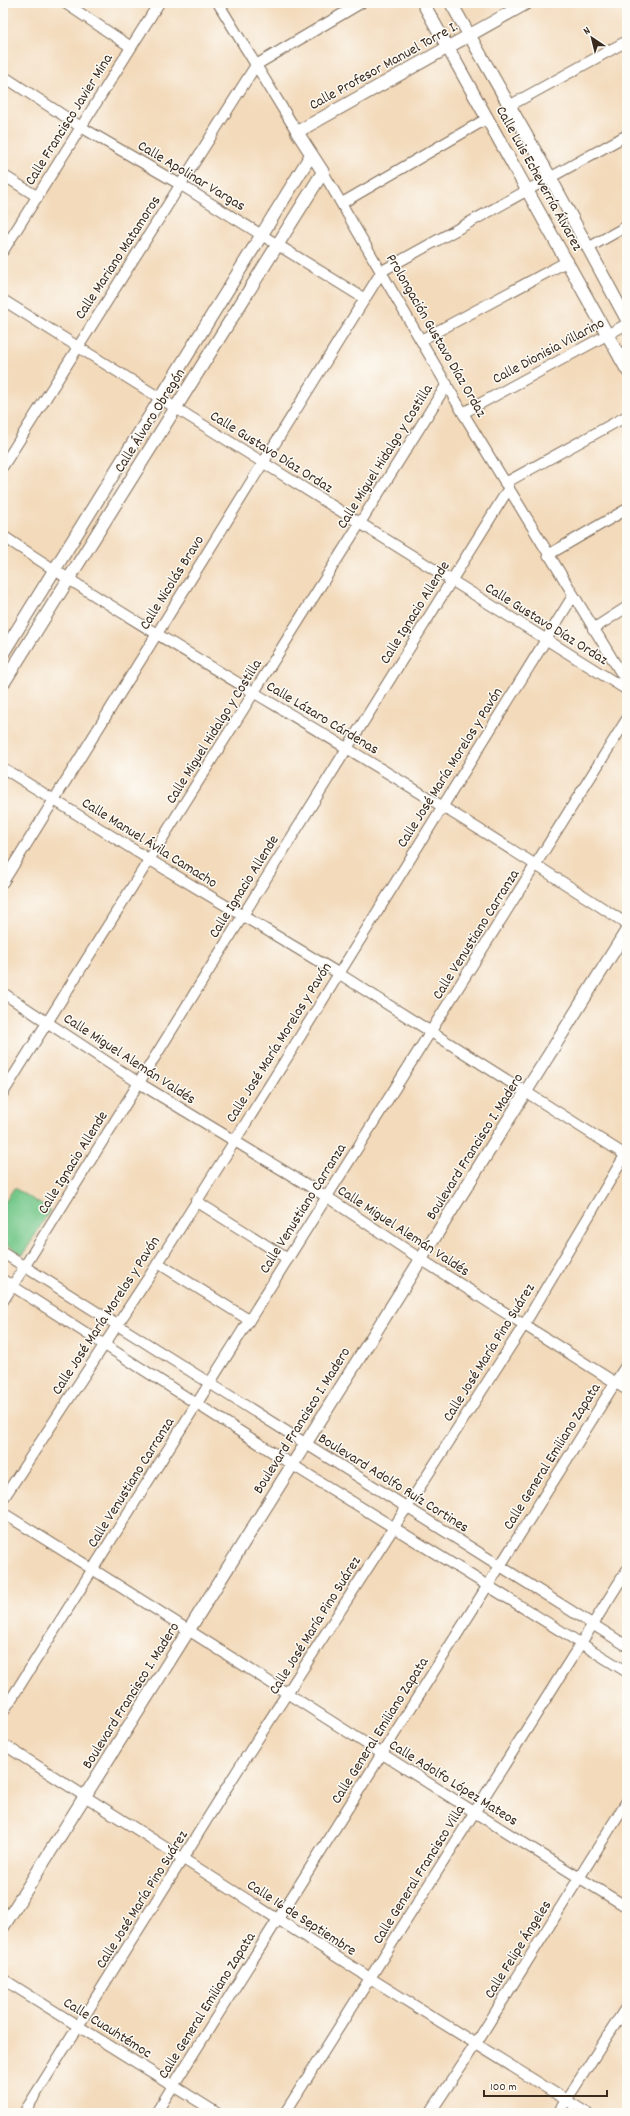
<svg xmlns="http://www.w3.org/2000/svg" width="630" height="2116" font-family="Dekko,sans-serif">
<rect width="100%" height="100%" fill="#fdfcf7"/>
<filter id="ink" filterUnits="userSpaceOnUse"><feTurbulence type="fractalNoise" baseFrequency=".025" numOctaves="2"/><feDisplacementMap in="SourceGraphic" scale="8" xChannelSelector="R" yChannelSelector="G"/><feConvolveMatrix kernelMatrix="1 2 1 2 8 2 1 2 1" color-interpolation-filters="sRGB"/></filter>
<filter id="wash" filterUnits="userSpaceOnUse"><feTurbulence type="fractalNoise" baseFrequency=".012" numOctaves="4" result="noise"/><feDisplacementMap in="SourceGraphic" scale="16" xChannelSelector="R" yChannelSelector="G"/><feGaussianBlur stdDeviation="0.9" result="paint"/><feColorMatrix in="noise" values="0 0 0 0 0 0 0 0 0 0 0 0 0 0 0 0 0 1.4 0 .05"/><feComposite in="paint" operator="in"/></filter>
<g filter="url(#wash)">
<rect width="100%" height="100%" fill="#f3dabb"/>
<path fill="#75c88a" stroke="#587954" d="M 14,1188 L 50,1210 L 23,1255 L 3,1242 L 3,1205 Z"/>
</g>
<g filter="url(#ink)">
<g fill="none" stroke-linecap="round" stroke-linejoin="round">
<defs>
<g id="minor">
<path d="M 65,3 L 131,47"/>
<path d="M 218,3 L 297,132"/>
<path d="M 3,76 L 81,127 L 181,185 L 365,299"/>
<path d="M 509,106 L 627,41"/>
<path d="M 323,172 L 463,413 L 627,683"/>
<path d="M 3,175 L 38,197"/>
<path d="M 342,203 L 488,118"/>
<path d="M 588,248 L 627,226"/>
<path d="M 3,251 L 159,3"/>
<path d="M 3,300 L 627,690"/>
<path d="M 421,340 L 568,261"/>
<path d="M 463,413 L 627,324"/>
<path d="M 3,466 L 256,65 L 361,3"/>
<path d="M 505,483 L 627,416"/>
<path d="M 3,536 C 146,632 297,716 443,807 C 505,845 566,884 627,924"/>
<path d="M 548,555 L 627,509"/>
<path d="M 593,629 L 627,607"/>
<path d="M 3,768 L 150,860 L 338,973 L 627,1156"/>
<path d="M 3,882 L 382,271 L 627,135"/>
<path d="M 3,993 L 139,1083 L 327,1197 L 422,1260 L 627,1390"/>
<path d="M 3,1093 L 447,384"/>
<path d="M 196,1201 L 288,1259"/>
<path d="M 3,1253 L 627,1646"/>
<path d="M 158,1263 L 249,1320"/>
<path d="M 3,1280 L 291,1464 L 627,1672"/>
<path d="M 3,1301 L 509,488"/>
<path d="M 3,1499 L 158,1263 L 288,1056 L 573,596"/>
<path d="M 3,1513 C 212,1643 417,1779 627,1907"/>
<path d="M 3,1712 L 627,719"/>
<path d="M 3,1744 L 370,1978 L 587,2113"/>
<path d="M 3,1979 L 217,2113"/>
<path d="M 24,2113 L 239,1768 L 524,1325 L 627,1152"/>
<path d="M 156,2113 L 627,1364"/>
<path d="M 285,2113 L 627,1570"/>
<path d="M 430,2113 L 475,2045 L 627,1801"/>
<path d="M 558,2113 L 627,2006"/>
</g>
<g id="tertiary">
<path d="M 423,3 L 627,370"/>
<path d="M 451,3 L 550,177 L 627,320"/>
<path d="M 3,653 L 311,155"/>
<path d="M 3,684 L 323,172 L 297,132 L 527,3"/>
<path d="M 3,1927 L 627,930"/>
</g>
</defs>
<use href="#minor" stroke="#7b6855" stroke-width="12"/>
<use href="#tertiary" stroke="#7b6855" stroke-width="14"/>
<use href="#minor" stroke="#fff" stroke-width="10"/>
<use href="#tertiary" stroke="#fff" stroke-width="12"/>
</g>
</g>
<g text-anchor="middle" stroke-width="3" stroke-linejoin="round" paint-order="stroke">
<g font-size="15" fill="#3b2a1e" stroke="#fdfcf7">
<text transform="translate(383 65) rotate(-29)" y="5">Calle Profesor Manuel Torre I.</text>
<text transform="translate(68 119) rotate(-58)" y="5">Calle Francisco Javier Mina</text>
<text transform="translate(192 175) rotate(31)" y="5">Calle Apolinar Vargas</text>
<text transform="translate(540 178) rotate(61)" y="5">Calle Luis Echeverría Álvarez</text>
<text transform="translate(117 257) rotate(-57)" y="5">Calle Mariano Matamoros</text>
<text transform="translate(437 335) rotate(60)" y="5">Prolongación Gustavo Díaz Ordaz</text>
<text transform="translate(548 350) rotate(-28)" y="5">Calle Dionisia Villarino</text>
<text transform="translate(149 420) rotate(-58)" y="5">Calle Álvaro Obregón</text>
<text transform="translate(272 451) rotate(32)" y="5">Calle Gustavo Díaz Ordaz</text>
<text transform="translate(384 456) rotate(-58)" y="5">Calle Miguel Hidalgo y Costilla</text>
<text transform="translate(171 582) rotate(-58)" y="5">Calle Nicolás Bravo</text>
<text transform="translate(414 612) rotate(-58)" y="5">Calle Ignacio Allende</text>
<text transform="translate(547 623) rotate(32)" y="5">Calle Gustavo Díaz Ordaz</text>
<text transform="translate(323 717) rotate(31)" y="5">Calle Lázaro Cárdenas</text>
<text transform="translate(213 731) rotate(-58)" y="5">Calle Miguel Hidalgo y Costilla</text>
<text transform="translate(449 767) rotate(-58)" y="5">Calle José María Morelos y Pavón</text>
<text transform="translate(150 842) rotate(32)" y="5">Calle Manuel Ávila Camacho</text>
<text transform="translate(243 886) rotate(-58)" y="5">Calle Ignacio Allende</text>
<text transform="translate(475 934) rotate(-58)" y="5">Calle Venustiano Carranza</text>
<text transform="translate(278 1042) rotate(-58)" y="5">Calle José María Morelos y Pavón</text>
<text transform="translate(130 1058) rotate(33)" y="5">Calle Miguel Alemán Valdés</text>
<text transform="translate(474 1146) rotate(-58)" y="5">Boulevard Francisco I. Madero</text>
<text transform="translate(72 1162) rotate(-58)" y="5">Calle Ignacio Allende</text>
<text transform="translate(302 1208) rotate(-58)" y="5">Calle Venustiano Carranza</text>
<text transform="translate(404 1230) rotate(33)" y="5">Calle Miguel Alemán Valdés</text>
<text transform="translate(105 1315) rotate(-57)" y="5">Calle José María Morelos y Pavón</text>
<text transform="translate(488 1352) rotate(-58)" y="5">Calle José María Pino Suárez</text>
<text transform="translate(301 1420) rotate(-58)" y="5">Boulevard Francisco I. Madero</text>
<text transform="translate(551 1456) rotate(-58)" y="5">Calle General Emiliano Zapata</text>
<text transform="translate(130 1482) rotate(-58)" y="5">Calle Venustiano Carranza</text>
<text transform="translate(394 1482) rotate(32)" y="5">Boulevard Adolfo Ruíz Cortines</text>
<text transform="translate(314 1625) rotate(-58)" y="5">Calle José María Pino Suárez</text>
<text transform="translate(130 1695) rotate(-58)" y="5">Boulevard Francisco I. Madero</text>
<text transform="translate(379 1730) rotate(-58)" y="5">Calle General Emiliano Zapata</text>
<text transform="translate(454 1782) rotate(32)" y="5">Calle Adolfo López Mateos</text>
<text transform="translate(418 1874) rotate(-58)" y="5">Calle General Francisco Villa</text>
<text transform="translate(141 1899) rotate(-58)" y="5">Calle José María Pino Suárez</text>
<text transform="translate(302 1917) rotate(33)" y="5">Calle 16 de Septiembre</text>
<text transform="translate(517 1949) rotate(-58)" y="5">Calle Felipe Ángeles</text>
<text transform="translate(206 2005) rotate(-58)" y="5">Calle General Emiliano Zapata</text>
<text transform="translate(108 2027) rotate(32)" y="5">Calle Cuauhtémoc</text>
</g>
</g>
<rect width="630" height="2116" fill="none" stroke="#fdfcf7" stroke-width="16"/>
<g transform="translate(592 38) rotate(325)" stroke="#fdfcf7" stroke-width="3" paint-order="stroke">
<path d="M0-3L7 15L0 10L-7 15Z" fill="#3b2a1e"/>
<text y="-6" font-size="11" font-weight="bold" text-anchor="middle" fill="#3b2a1e">N</text>
</g>
<path d="M484 2090v6h123v-6" fill="none" stroke="#3b2a1e" stroke-width="2"/>
<text x="490" y="2090" font-size="12" fill="#3b2a1e" stroke="#fdfcf7" stroke-width="3" paint-order="stroke">100 m</text>
</svg>
